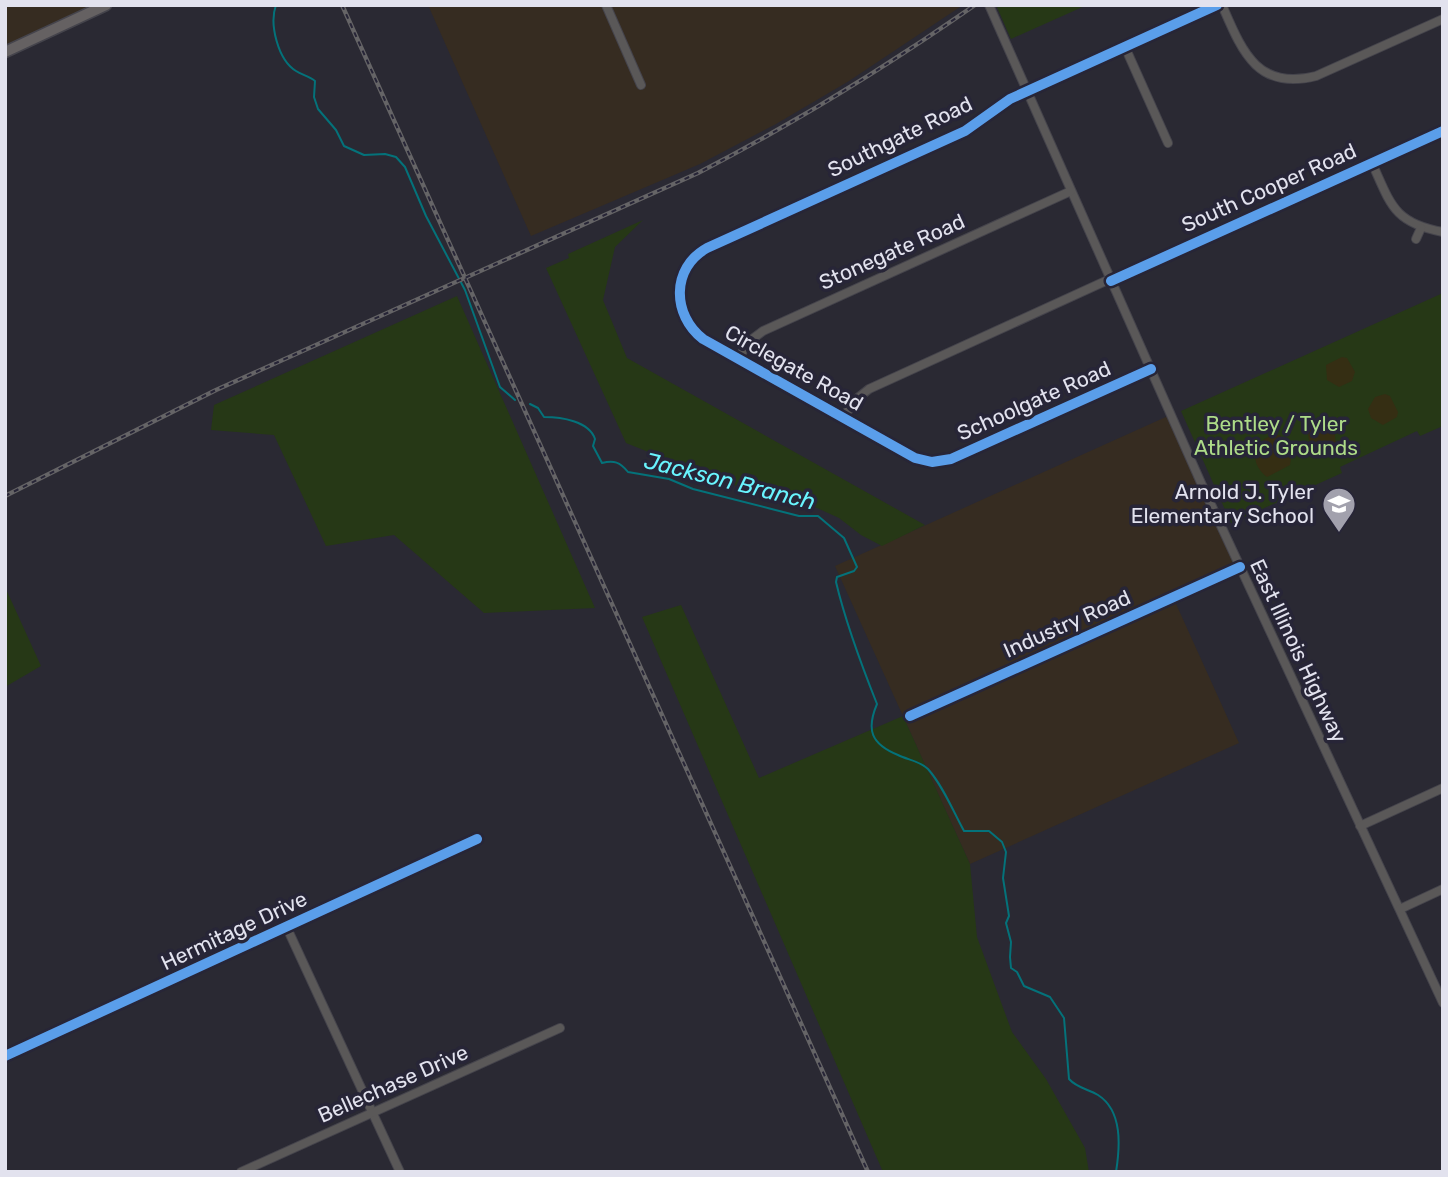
<svg xmlns="http://www.w3.org/2000/svg" width="1448" height="1177" font-family="Rubik,sans-serif">
<rect width="100%" height="100%" fill="#2a2933"/>
<g fill="#362c21">
<path d="M 5,5 L 94,5 L 5,46 Z"/>
<path d="M 428,5 L 963,5 L 849,81 L 776,124 L 700,164 L 531,236 Z"/>
<path d="M 1168,416 L 1236,566 L 1172,595 L 1239,743 L 970,864 L 835,566 Z"/>
</g>
<g fill="#263816">
<path d="M 996,5 L 1087,5 L 1011,39 Z"/>
<path d="M 643,220 L 615,247 L 603,300 L 627,358 L 925,525 L 882,546 L 861,535 L 839,518 L 817,508 L 726,483 L 626,443 L 546,268 L 569,258 L 568,254 Z"/>
<path d="M 1443,293 L 1443,426 L 1420,436 L 1417,431 L 1340,467 L 1342,473 L 1231,523 L 1181,411 Z"/>
<path d="M 457,296 L 595,608 L 484,613 L 394,535 L 326,546 L 274,435 L 211,430 L 214,405 Z"/>
<path d="M 5,587 L 41,666 L 5,687 Z"/>
<path d="M 681,605 L 759,778 L 903,716 L 970,864 L 977,937 L 1012,1032 L 1046,1079 L 1085,1148 L 1089,1172 L 883,1172 L 642,617 Z"/>
</g>
<g fill="#352e13">
<path d="M 1342,357 L 1347,358 L 1355,372 L 1352,381 L 1339,387 L 1327,380 L 1326,365 Z"/>
<path d="M 1385,394 L 1390,396 L 1398,412 L 1397,417 L 1383,425 L 1371,418 L 1368,409 L 1375,397 Z"/>
<path d="M 1322,422 L 1334,429 L 1336,444 L 1319,452 L 1314,451 C 1307,438 1303,426 1322,422 Z"/>
<path d="M 1273,435 L 1280,435 L 1291,459 L 1290,465 L 1267,477 C 1249,464 1252,442 1273,435 Z"/>
</g>
<g fill="none" stroke-linecap="round" stroke-linejoin="round">
<g stroke="#04727a" stroke-width="2">
<path d="M 276,5 C 269,24 278,60 296,71 C 302,75 309,76 315,81 L 314,97 L 318,109 L 336,130 L 344,146 L 364,155 L 385,154 L 396,157 L 405,167 L 426,216 L 465,290 L 500,387 L 515,400"/>
<path d="M 530,404 L 538,408 L 544,417 C 561,417 589,421 595,439 L 593,446 L 602,463 C 614,460 620,462 628,472 L 669,479 L 693,489 L 799,516 L 818,516 L 844,538 L 857,567 L 854,571 L 837,577 L 836,582 C 846,624 861,664 877,704 C 866,730 871,744 898,755 C 908,760 920,761 928,769 C 943,786 953,811 964,831 L 989,831 L 1002,842 L 1006,852 L 1003,878 L 1009,916 L 1006,923 L 1011,942 L 1010,957 L 1011,968 L 1017,972 L 1024,986 L 1050,997 L 1064,1018 L 1069,1079 C 1077,1088 1088,1089 1098,1095 C 1123,1111 1120,1147 1116,1172"/>
</g>
<defs>
<g id="minor">
<path d="M 606,5 L 641,85"/>
<path d="M 989,5 L 1202,485 L 1443,1003"/>
<path d="M 1222,5 C 1242,51 1257,91 1316,76 L 1443,19"/>
<path d="M 1125,47 L 1168,143"/>
<path d="M 1372,163 C 1391,205 1394,223 1443,232"/>
<path d="M 1416,239 L 1421,228"/>
<path d="M 1111,281 L 1443,131"/>
<path d="M 738,358 L 751,340 L 763,331 L 1071,191"/>
<path d="M 1151,369 L 951,459 L 932,462 L 915,458 L 703,339 C 672,315 671,268 707,248 L 965,131 L 1010,99 L 1217,5"/>
<path d="M 844,417 L 854,401 L 869,389 L 1110,279"/>
<path d="M 910,716 L 1240,567"/>
<path d="M 1360,826 L 1443,788"/>
<path d="M 1400,909 L 1443,889"/>
<path d="M 287,928 L 400,1172"/>
<path d="M 5,1056 L 477,839"/>
<path d="M 241,1172 L 560,1028"/>
</g>
<path id="major" d="M 5,52 L 106,5"/>
</defs>
<use href="#minor" stroke="#45444c" stroke-width="10"/>
<use href="#major" stroke="#45444c" stroke-width="13"/>
<use href="#minor" stroke="#5a5858" stroke-width="8"/>
<use href="#major" stroke="#656162" stroke-width="10"/>
<defs>
<g id="rail">
<path d="M 342,5 L 868,1172"/>
<path d="M 5,496 L 216,390 L 698,173 C 795,123 886,67 975,5"/>
</g>
</defs>
<use href="#rail" stroke="#656466" stroke-width="4.5"/>
<use href="#rail" stroke="#272537" stroke-width="2" stroke-dasharray="5" stroke-linecap="butt"/>
<defs>
<g id="cycleway">
<path d="M 1111,281 L 1443,131"/>
<path d="M 1151,369 L 951,459 L 932,462 L 915,458 L 703,339 C 672,315 671,268 707,248 L 965,131 L 1010,99 L 1217,5"/>
<path d="M 910,716 L 1240,567"/>
<path d="M 5,1056 L 477,839"/>
</g>
</defs>
<use href="#cycleway" stroke="#272537" stroke-width="15"/>
<use href="#cycleway" stroke="#5a9eea" stroke-width="10"/>
</g>
<defs>
<symbol id="school-pin" viewBox="-11 -11 22 30"><path d="M0 17L-7.5 6A9.5 9.5 0 1 1 7.5 6Z" fill="#a2a1ad" stroke="#272537"/><path d="M0-5L7-2L0 1L-7-2ZM-4 1L0 2.5L4 1V4Q0 6-4 4Z" fill="#fff"/></symbol>
</defs>
<g fill-rule="evenodd">
<use href="#school-pin" x="1320" y="485" width="38" height="52"/>
</g>
<g text-anchor="middle" stroke-width="7" stroke-linejoin="round" paint-order="stroke">
<g font-size="21" fill="#e2e2ee" stroke="#272537">
<text transform="translate(900 137) rotate(-26)" y="7">Southgate Road</text>
<text transform="translate(1269 188) rotate(-24)" y="7">South Cooper Road</text>
<text transform="translate(892 252) rotate(-24)" y="7">Stonegate Road</text>
<text transform="translate(794 368) rotate(29)" y="7">Circlegate Road</text>
<text transform="translate(1034 401) rotate(-24)" y="7">Schoolgate Road</text>
<text transform="translate(1067 624) rotate(-24)" y="7">Industry Road</text>
<text transform="translate(1298 651) rotate(65)" y="7">East Illinois Highway</text>
<text transform="translate(234 931) rotate(-25)" y="7">Hermitage Drive</text>
<text transform="translate(393 1084) rotate(-24)" y="7">Bellechase Drive</text>
</g>
<g font-size="21" fill="#addb88" stroke="#272537">
<text x="1276" y="431">Bentley / Tyler<tspan x="1276" dy="24">Athletic Grounds</tspan></text>
</g>
<g font-size="21" fill="#e2e2ee" stroke="#272537" text-anchor="end">
<text x="1314" y="499">Arnold J. Tyler<tspan x="1314" dy="24">Elementary School</tspan></text>
</g>
<g font-size="23" font-style="italic" fill="#69f4fe" stroke="#272537">
<text transform="translate(730 481) rotate(14)" y="8">Jackson Branch</text>
</g>
</g>
<rect width="1448" height="1177" fill="none" stroke="#e2e2ee" stroke-width="14"/>
</svg>
